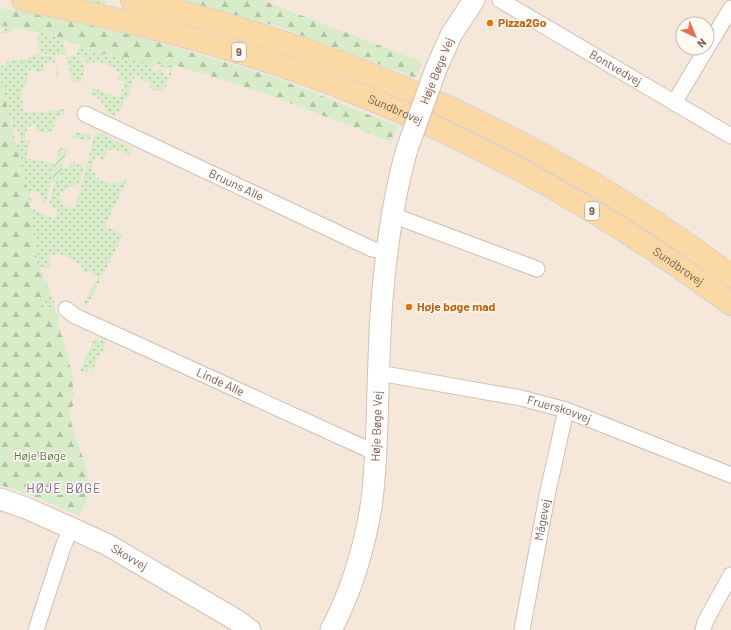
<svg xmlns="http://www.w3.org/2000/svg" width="731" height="630" font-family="Barlow,sans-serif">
<defs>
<pattern id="grass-dots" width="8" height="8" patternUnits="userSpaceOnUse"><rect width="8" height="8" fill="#d8ecc9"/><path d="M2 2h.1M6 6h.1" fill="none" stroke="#b4c2a5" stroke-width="1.8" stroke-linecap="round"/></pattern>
<pattern id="forest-firs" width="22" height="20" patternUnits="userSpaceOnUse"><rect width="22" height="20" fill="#d8ecc9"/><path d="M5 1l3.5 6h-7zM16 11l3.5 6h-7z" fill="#b4c2a5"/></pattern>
<pattern id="garden-furrows" width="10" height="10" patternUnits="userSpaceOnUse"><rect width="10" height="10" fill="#d8ecc9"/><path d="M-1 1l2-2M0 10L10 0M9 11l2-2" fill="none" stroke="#b4c2a5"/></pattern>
</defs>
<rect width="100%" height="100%" fill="#fdf6ec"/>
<path fill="#f5e8da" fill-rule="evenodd" d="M 0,0 L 731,0 L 731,630 L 0,630 ZM 683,24 L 707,24 L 707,48 L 683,48 Z"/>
<g fill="url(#grass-dots)" fill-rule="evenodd">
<path d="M 69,0 L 102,0 L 105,1 L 106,5 L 106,6 Z"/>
<path d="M 0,25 L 12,27 L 12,33 L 0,33 L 0,31 L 3,31 L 2,26 L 0,26 Z"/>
<path d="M 39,32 L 63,38 L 76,43 L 74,45 L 66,40 L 63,40 L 67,56 L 64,56 L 63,54 L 61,53 L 58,56 L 39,53 L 38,35 L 39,35 Z"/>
<path d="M 80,46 C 89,50 97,52 107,54 C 130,60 152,63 175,65 L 164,90 L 161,89 L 160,91 L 156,91 L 149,88 L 152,84 L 147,81 L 141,82 L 142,79 L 135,76 L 129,91 L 131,92 L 128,98 L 125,98 L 119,112 L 116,111 L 114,116 L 107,113 C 103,102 101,99 90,94 L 93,88 L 119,98 L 125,82 L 118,79 L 121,73 L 116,71 L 116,69 L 98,61 L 91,63 L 87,63 L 82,57 L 76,54 ZM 155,64 L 170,70 L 168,78 L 166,77 L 166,75 L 161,72 L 162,69 L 156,71 L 152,69 Z"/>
<path d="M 36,54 L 53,57 L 55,58 L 59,78 L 57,79 L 55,62 L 43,63 L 44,71 L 36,72 L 35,69 L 27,71 L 28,79 L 21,92 L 24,113 L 38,111 L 39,113 L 65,109 L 65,115 L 56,116 L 57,121 L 53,122 L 54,129 C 49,135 43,133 36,131 L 37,125 L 28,126 L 24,140 L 30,141 L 26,158 L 55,164 L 46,203 L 42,202 L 43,199 L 39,197 L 40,193 L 37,192 L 37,194 L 34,193 L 35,191 L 32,190 L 29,196 L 29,197 L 33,199 L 31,203 L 30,203 L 16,145 L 19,144 L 21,142 L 17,128 L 13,129 L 0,76 L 0,66 L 6,65 L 6,61 L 27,59 Z"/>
<path d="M 74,55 L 79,57 L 83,64 L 83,66 L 86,67 L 80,82 L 82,83 L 81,85 L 78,83 L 78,82 L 77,81 L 73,82 L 66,58 Z"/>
<path d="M 76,132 L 83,134 L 91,134 L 89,141 L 72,137 L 71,139 L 69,138 L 74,135 Z"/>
<path d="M 96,133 L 99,133 L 132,148 L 129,155 L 115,149 L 113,151 L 108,149 L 103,160 L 96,156 L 91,171 L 96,174 L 95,177 L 111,184 L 113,182 L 115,183 L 121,182 L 122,180 L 128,178 L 105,226 L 123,235 L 89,302 L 85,306 L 83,305 L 91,289 L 92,289 L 98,277 L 89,272 L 88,273 L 80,270 L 82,265 L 60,254 L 50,255 L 49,263 L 50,265 L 48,269 L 39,266 L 54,301 L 54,308 L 41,307 L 41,304 L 45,300 L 37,264 L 32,218 L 30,208 L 54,219 L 58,210 L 49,205 L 54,184 L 58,184 L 62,169 C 67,168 70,168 72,162 L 84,165 L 80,182 L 65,190 L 65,191 L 62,191 L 59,198 L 63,200 L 62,205 L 74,209 L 79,194 L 94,137 Z"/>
<path d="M 95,338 L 100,341 L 102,338 L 107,340 L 104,349 L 98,357 L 91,375 L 89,374 L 92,369 L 89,368 L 87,373 L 80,370 Z"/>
</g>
<g fill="url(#forest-firs)">
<path d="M 178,0 L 262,0 L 422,62 L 416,78 L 277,26 Z"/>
<path d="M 0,8 L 71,21 L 151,40 L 274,77 L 398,126 L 392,142 L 261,92 L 175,65 L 143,62 L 114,56 L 87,50 L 75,43 L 50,34 L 0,25 Z"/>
<path d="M 0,76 L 30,203 L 32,218 L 37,264 L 48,290 L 45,300 L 41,304 L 41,307 L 54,308 L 56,310 L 61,332 L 60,334 L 62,335 L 74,381 L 72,380 L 75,398 L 72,395 L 70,397 L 73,400 L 73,406 L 70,410 L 70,418 C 76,446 95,473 86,502 C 84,507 81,512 79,516 L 41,499 L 0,485 Z"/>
</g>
<path fill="url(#garden-furrows)" d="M 59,148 L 67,149 L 58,184 L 51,183 Z"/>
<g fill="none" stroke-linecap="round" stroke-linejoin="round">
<defs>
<g id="street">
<path id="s1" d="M 500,0 L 731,136"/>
<path d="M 707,48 L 731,8"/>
<path d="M 674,103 L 707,48"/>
<path id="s2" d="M 85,114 L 372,249 L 387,252"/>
<path d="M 392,215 L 537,269"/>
<path id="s3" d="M 66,309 L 75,316 L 376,453"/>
<path id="s4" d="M 379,373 L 521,398 L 566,410 L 731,475"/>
<path d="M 36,630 L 63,547 L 71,528"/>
<path id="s5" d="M 522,630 L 548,491 L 566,410"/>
<path d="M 703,630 L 705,622 L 731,575"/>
</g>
<g id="secondary">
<path d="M 436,69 L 451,35 L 474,0"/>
<path id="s6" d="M 0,499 L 26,508 L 71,528 L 108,545 L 236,620 L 250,630"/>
<path id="s7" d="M 331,630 C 351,592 364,549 371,507 C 375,480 376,452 377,425 C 378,388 379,350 381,313 C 385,258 392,202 407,149"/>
</g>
<g id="primary">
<path id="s8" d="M 23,0 C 132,20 240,48 343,88 C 481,142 612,216 731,304"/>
<path d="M 132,0 C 347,49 554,143 731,276"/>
</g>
</defs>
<use href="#street" stroke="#d1beb0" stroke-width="17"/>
<use href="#secondary" stroke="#d6c0b0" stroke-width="23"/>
<use href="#primary" stroke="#dad1cd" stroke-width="24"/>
<use href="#street" stroke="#fff" stroke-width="15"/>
<use href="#secondary" stroke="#fff" stroke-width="21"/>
<use href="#primary" stroke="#fbd9a5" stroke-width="22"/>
<defs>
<path id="secondary-bridge" d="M 407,149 L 436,69"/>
</defs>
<use href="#secondary-bridge" stroke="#d6c0b0" stroke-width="23" stroke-linecap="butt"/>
<use href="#secondary-bridge" stroke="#fff" stroke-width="21"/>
</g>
<g fill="#e8710a" stroke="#fffaf3" stroke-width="1.5">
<circle cx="490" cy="23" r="4"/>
<circle cx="409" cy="307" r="4"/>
</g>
<g text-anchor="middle" stroke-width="3" stroke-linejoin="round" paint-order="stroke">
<g fill="#fffaf3" stroke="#a28b7f" stroke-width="1">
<rect x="232" y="43" width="14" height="18" rx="3"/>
<rect x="585" y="202" width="14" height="18" rx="3"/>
</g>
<g font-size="11" font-weight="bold" fill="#7a5c4d">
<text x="239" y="56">9</text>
<text x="592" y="215">9</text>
</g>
<g font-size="12" font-weight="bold" fill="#c56008" stroke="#fffaf3" text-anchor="start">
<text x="498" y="27">Pizza2Go</text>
<text x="417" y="311">Høje bøge mad</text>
</g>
<g font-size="12" fill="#7a5c4d" stroke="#fffaf3">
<text dy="4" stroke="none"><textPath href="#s1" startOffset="134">Bontvedvej</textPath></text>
<text transform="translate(437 71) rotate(-68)" y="4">Høje Bøge Vej</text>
<text dy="4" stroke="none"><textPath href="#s8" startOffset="389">Sundbrovej</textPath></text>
<text dy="4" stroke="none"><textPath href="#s2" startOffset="167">Bruuns Alle</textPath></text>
<text dy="4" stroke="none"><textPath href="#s8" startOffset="713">Sundbrovej</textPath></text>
<text dy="4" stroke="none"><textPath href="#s3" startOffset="171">Linde Alle</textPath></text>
<text dy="4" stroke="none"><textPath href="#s4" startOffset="184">Fruerskovvej</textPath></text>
<text dy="4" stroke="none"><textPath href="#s7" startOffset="211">Høje Bøge Vej</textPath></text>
<text dy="4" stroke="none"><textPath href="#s5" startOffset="112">Mågevej</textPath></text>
<text dy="4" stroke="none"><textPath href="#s6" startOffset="142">Skovvej</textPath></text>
</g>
<g font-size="12" fill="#537a41" stroke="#fffaf3">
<text x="40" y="460">Høje Bøge</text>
</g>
<g font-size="13" letter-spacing="1" fill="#846695" stroke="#fffaf3">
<text x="64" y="493">HØJE BØGE</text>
</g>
</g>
<g transform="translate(695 36) rotate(136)"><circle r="19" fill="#fffaf3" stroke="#cabbb1"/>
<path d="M0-3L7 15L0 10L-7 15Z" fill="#e76f51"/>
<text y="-6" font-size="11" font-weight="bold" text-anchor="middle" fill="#7a5c4d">N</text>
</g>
</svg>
